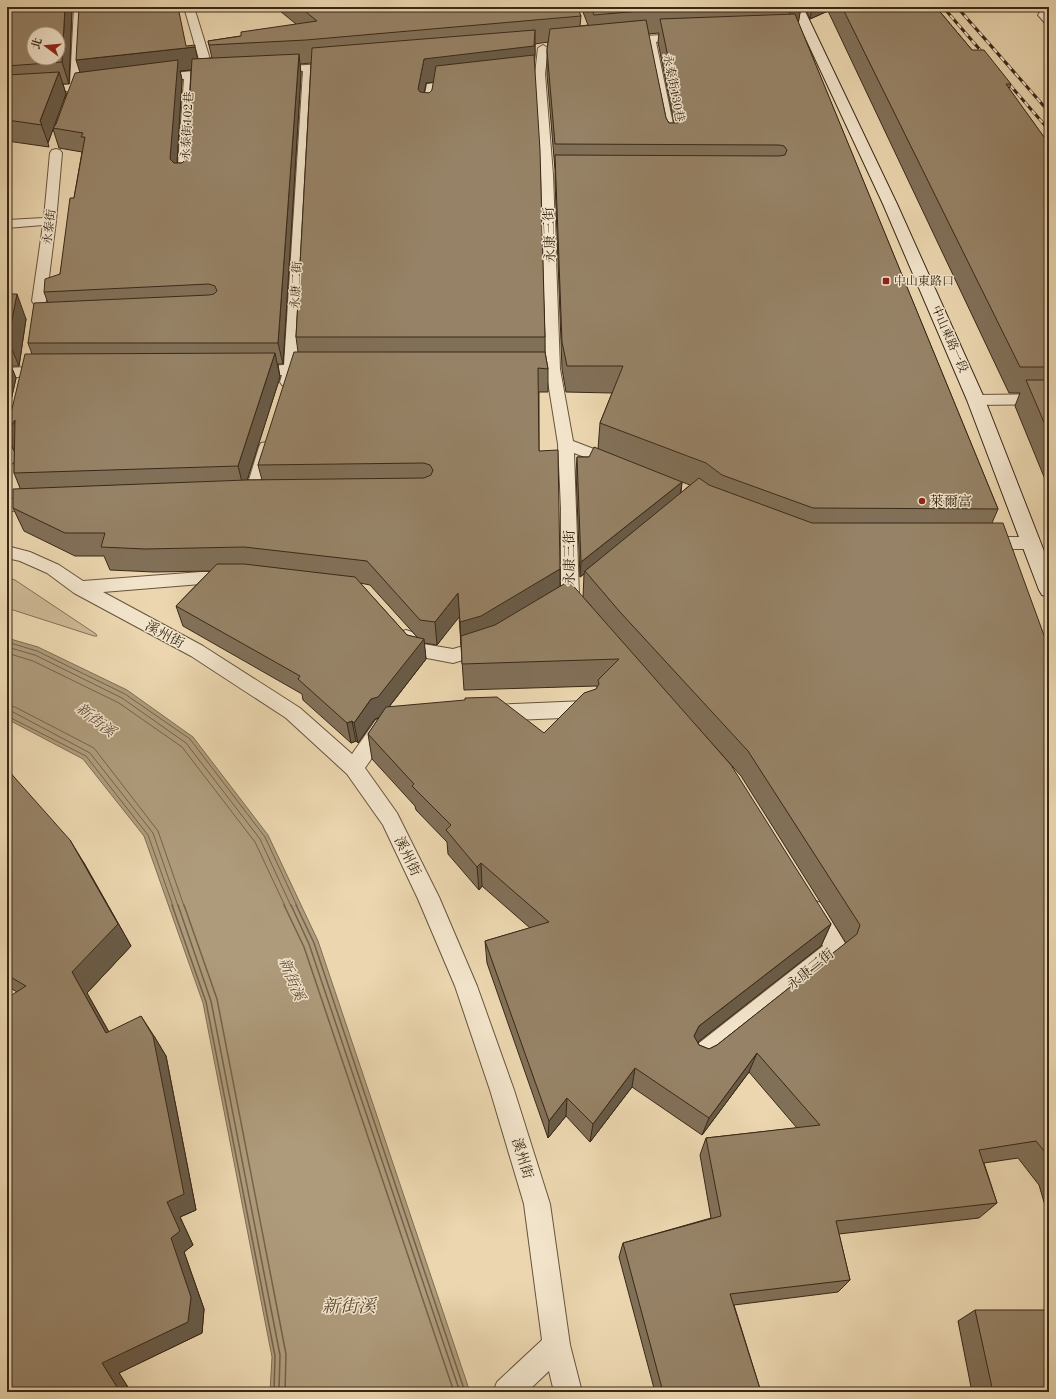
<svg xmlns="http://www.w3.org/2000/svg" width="1056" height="1399" font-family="'Old Standard TT','Noto Serif TC',serif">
<rect width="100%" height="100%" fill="#ebd6af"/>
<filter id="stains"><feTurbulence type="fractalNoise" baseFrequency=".005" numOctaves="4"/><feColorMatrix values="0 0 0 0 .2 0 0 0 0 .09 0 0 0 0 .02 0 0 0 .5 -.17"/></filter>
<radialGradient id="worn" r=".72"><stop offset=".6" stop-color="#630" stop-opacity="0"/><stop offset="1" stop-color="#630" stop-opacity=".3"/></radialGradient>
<path fill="#cdb895" stroke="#837056" d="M 7,578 L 15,580 L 96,634 L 97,636 L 94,636 L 7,608 Z"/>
<path fill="#ae9b7b" stroke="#7f6d53" d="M 7,638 L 38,647 L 127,690 L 193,737 L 268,835 L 318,941 L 470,1392 L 270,1392 L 272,1357 L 203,1003 L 144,836 L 83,759 L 7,719 Z"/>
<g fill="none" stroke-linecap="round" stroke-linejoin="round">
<g stroke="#746249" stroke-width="1">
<path d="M 7,642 L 37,651 L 125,694 L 190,739 L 265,837 L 297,906"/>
<path d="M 7,647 L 35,655 L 122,698 L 186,743 L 260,839 L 291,906"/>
<path d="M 7,653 L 33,661 L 119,703 L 182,747 L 255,842 L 285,906"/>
<path d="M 7,705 L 15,707 L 94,748 L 158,831 L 184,906"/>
<path d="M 7,711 L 13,712 L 90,753 L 153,833 L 178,906"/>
<path d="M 7,716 L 86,756 L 148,835 L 173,906"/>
</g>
<g stroke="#746249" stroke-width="1.5">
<path d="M 172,905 L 206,1002 L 275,1356 L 274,1392"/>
<path d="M 178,905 L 211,1001 L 280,1355 L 279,1392"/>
<path d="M 184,905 L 217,999 L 286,1354 L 285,1392"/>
<path d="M 284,905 L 304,947 L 454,1392"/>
<path d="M 291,905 L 309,944 L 460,1392"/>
<path d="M 296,905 L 314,943 L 465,1392"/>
</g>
<defs>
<g id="lane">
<path d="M 74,7 L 84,7 L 81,83 L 96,82 L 102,85 L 100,87 L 80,90 L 76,99 L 72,100 L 66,97 L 68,91 L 7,96 L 7,90 L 70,84 Z"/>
<path d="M 184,7 L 194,7 L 213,69 L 221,70 L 222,72 L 217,75 L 195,77 L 189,179 L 187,182 L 179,182 L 177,179 L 184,79 L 156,81 L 150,78 L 156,75 L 202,70 Z"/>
<path d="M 683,34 L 687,35 L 688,37 L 687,39 L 656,42 L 677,143 L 675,146 L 667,146 L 665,143 L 646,42 L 624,43 L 619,40 L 624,37 Z"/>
<path d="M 543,45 L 548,48 L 545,74 L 553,175 L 560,369 L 573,441 L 620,459 L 622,463 L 620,467 L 614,468 L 574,453 L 579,595 L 586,605 L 583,610 L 577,612 L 571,610 L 561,596 L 561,508 L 558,444 L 546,369 L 541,175 L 535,74 L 538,48 Z"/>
<path d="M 337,63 L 342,66 L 341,68 L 314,71 L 299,365 L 318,367 L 320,370 L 318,373 L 297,375 L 292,385 L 287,387 L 282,385 L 280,382 L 282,375 L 247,373 L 245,370 L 247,367 L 284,365 L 303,71 L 276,73 L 271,70 L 276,67 Z"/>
<path d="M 459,80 L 465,83 L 463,85 L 436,89 L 433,114 L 431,116 L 423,116 L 421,114 L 427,84 Z"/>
<path d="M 56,149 L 60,150 L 62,153 L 56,221 L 46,301 L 44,304 L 39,305 L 34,304 L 32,301 L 43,225 L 7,228 L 7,220 L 44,218 L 50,153 L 52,150 Z"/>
<path d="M 45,366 L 50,368 L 52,371 L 50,374 L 7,378 L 7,368 Z"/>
<path d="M 1049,394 L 1049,404 L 976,405 L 971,403 L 968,400 L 971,397 L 976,395 Z"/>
<path d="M 16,413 L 21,415 L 24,418 L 15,459 L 13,463 L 7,464 L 7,424 L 11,415 Z"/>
<path d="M 267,442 L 273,443 L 275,447 L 260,496 L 258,500 L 252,502 L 246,500 L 244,496 L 259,447 L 261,443 Z"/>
<path d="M 38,498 L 44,500 L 46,504 L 44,508 L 38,510 L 7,511 L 7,499 Z"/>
<path d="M 985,537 L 1031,537 L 1037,539 L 1039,543 L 1037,547 L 1031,549 L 985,549 L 979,547 L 977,543 L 979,539 Z"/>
<path d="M 7,546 L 30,552 L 59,565 L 83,581 L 201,572 L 228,572 L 234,574 L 237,578 L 234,582 L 228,584 L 201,584 L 103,592 L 203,646 L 300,708 L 352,754 L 376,720 L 385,716 L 392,719 L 395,724 L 392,729 L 365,768 L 397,813 L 439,897 L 477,986 L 514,1090 L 550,1204 L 570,1345 L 582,1392 L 554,1392 L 549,1371 L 527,1392 L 493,1392 L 497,1382 L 542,1340 L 524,1204 L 490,1090 L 455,986 L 418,899 L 383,825 L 347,774 L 286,718 L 191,656 L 74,593 L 47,573 L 20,561 L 7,558 Z"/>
<path d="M 406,630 L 412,632 L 423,644 L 453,649 L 487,639 L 493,641 L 496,646 L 493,651 L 453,663 L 411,655 L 397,637 L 400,632 Z"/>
<path d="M 586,701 L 593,704 L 596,709 L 593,714 L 586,717 L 491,721 L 484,718 L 481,713 L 484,708 L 491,705 Z"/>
<path d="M 813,900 L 821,903 L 848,948 L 845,955 L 710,1063 L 702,1067 L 694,1063 L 690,1055 L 694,1047 L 823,946 L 802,910 L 805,903 Z"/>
</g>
<path id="street" d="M 1044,11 L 1049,13 L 1049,24 L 1045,23 L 1038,15 L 1040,12 Z"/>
<path id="secondary" d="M 791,7 L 803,7 L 897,204 L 985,400 L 1049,564 L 1049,597 L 1042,595 L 1039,590 L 967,400 L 883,204 Z"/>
</defs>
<use href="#lane" stroke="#66543d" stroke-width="2"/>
<use href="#street" stroke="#66543d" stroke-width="2"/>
<use href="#secondary" stroke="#392817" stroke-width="2"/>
<use href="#lane" fill="#f2e4cb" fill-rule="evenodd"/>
<use href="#street" fill="#f2e4cb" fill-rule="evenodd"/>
<use href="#secondary" fill="#f2e4cb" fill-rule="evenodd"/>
<defs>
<g id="rail">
<path d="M 943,7 L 988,59"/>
<path d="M 957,7 L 1049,112"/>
<path d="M 1003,77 L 1049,130"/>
</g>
</defs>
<use href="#rail" stroke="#392817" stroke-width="3"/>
<use href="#rail" stroke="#f2e4cb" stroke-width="2" stroke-dasharray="5.5" stroke-linecap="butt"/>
</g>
<g fill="#817058" stroke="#392817" fill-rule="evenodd">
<path d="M 7,7 L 72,7 L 69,84 L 63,84 L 66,94 L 53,128 L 56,124 L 80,72 L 186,46 L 198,59 L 212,58 L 208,41 L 241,36 L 296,24 L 275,7 L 577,7 L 581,16 L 580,26 L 588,25 L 581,7 L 801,7 L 798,22 L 998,509 L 992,523 L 1049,649 L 1049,1219 L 1039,1185 L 1018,1158 L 984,1163 L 997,1203 L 979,1218 L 839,1234 L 850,1280 L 838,1292 L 734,1305 L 761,1392 L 655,1392 L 619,1257 L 623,1243 L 711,1218 L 700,1155 L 706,1138 L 797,1128 L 749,1072 L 702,1135 L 632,1087 L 590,1142 L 566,1116 L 548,1138 L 487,963 L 485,941 L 530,928 L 482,886 L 479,890 L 448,854 L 447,842 L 416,810 L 415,806 L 372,759 L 368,734 L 379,718 L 375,719 L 358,743 L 356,741 L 351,743 L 303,700 L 302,694 L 183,626 L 176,606 L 210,571 L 154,572 L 110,570 L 104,556 L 75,556 L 24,531 L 13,508 L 20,488 L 14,473 L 14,451 L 7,435 L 7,430 L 32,354 L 28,343 L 48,303 L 44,292 L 60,274 L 74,198 L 82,152 L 59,148 L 53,129 L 48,143 L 49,147 L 7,141 ZM 659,33 L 658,42 L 674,123 L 669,123 L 666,118 L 648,34 ZM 548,42 L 547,50 L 547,74 L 555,170 L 555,181 L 562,369 L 566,392 L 612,393 L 600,423 L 598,449 L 589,457 L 577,457 L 576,472 L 580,577 L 584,574 L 583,597 L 592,607 L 560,587 L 560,569 L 539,451 L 539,392 L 548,392 L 548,369 L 545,352 L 545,337 L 534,64 L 535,54 L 535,44 ZM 311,63 L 296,337 L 298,352 L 258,465 L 262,480 L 247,480 L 280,377 L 278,364 L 283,364 L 301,74 L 300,64 ZM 191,70 L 186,159 L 182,163 L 177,163 L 182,80 L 180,71 ZM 434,82 L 432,90 L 429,93 L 424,93 L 426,83 ZM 682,482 L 690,485 L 681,493 ZM 360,583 L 370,585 L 418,638 L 407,635 ZM 459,616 L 464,690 L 597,686 L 597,688 L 596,689 L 544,733 L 389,707 L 426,659 L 424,643 L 437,645 ZM 693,722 L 741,776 L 846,943 L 717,1045 L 709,1049 L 699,1045 L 698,1042 L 821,946 L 831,924 Z"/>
<path d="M 805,7 L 936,7 L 972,50 L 1011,84 L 1009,89 L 1049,144 L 1049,489 L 1015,406 L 1020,393 L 1009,393 L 828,11 L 810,19 Z"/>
<path d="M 7,294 L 26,319 L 19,366 L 11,366 L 16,378 L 7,418 Z"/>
<path d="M 7,769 L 84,863 L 131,946 L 87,993 L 109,1032 L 154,1036 L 166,1056 L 196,1210 L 180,1217 L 193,1245 L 184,1252 L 204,1309 L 202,1333 L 119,1373 L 131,1392 L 7,1392 L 8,1011 L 17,992 L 7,986 Z"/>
<path d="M 975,1310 L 1049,1392 L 972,1392 L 958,1321 Z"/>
</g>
<g fill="#695b47" stroke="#392817">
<path d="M 65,7 L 72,7 L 69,84 L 62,62 Z"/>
<path d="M 791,7 L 801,7 L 798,25 L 787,29 Z"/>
<path d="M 812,7 L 829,7 L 828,11 L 810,19 Z"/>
<path d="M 535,30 L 535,54 L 534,70 L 426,83 L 420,114 L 418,89 L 424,59 Z"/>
<path d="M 195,47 L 200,69 L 180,71 L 182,80 L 176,179 L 83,82 L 76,60 Z"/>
<path d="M 299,54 L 301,74 L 283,364 L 278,343 Z"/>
<path d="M 59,72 L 66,94 L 48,143 L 40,121 Z"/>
<path d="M 17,294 L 26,319 L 19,366 L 8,340 Z"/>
<path d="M 275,353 L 280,377 L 244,490 L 238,466 Z"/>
<path d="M 7,356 L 16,378 L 7,418 Z"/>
<path d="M 15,420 L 17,457 L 7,435 L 7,432 Z"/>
<path d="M 7,454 L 12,465 L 7,472 Z"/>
<path d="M 682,482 L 680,496 L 585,571 L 584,574 L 580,577 L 581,562 Z"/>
<path d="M 560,569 L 560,592 L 461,645 L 460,622 Z"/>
<path d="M 458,593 L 460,616 L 437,645 L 435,622 Z"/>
<path d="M 424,639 L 426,659 L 381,717 L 375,719 L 358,743 L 354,723 L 371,699 Z"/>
<path d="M 352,721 L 356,741 L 351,743 L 347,723 Z"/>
<path d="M 70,840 L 84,863 L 131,946 L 87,993 L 120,1052 L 106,1033 L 72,972 Z"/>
<path d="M 481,863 L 482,886 L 479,890 L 477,867 Z"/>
<path d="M 831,924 L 821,946 L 693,1046 L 694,1036 L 699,1026 Z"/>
<path d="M 141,1016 L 154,1036 L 166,1056 L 196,1210 L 180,1217 L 193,1245 L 184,1252 L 204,1309 L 202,1333 L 119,1373 L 131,1392 L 120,1392 L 102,1363 L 171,1238 Z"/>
<path d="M 757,1053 L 749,1072 L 702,1135 L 709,1118 Z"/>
<path d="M 635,1068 L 632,1087 L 590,1142 L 593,1124 Z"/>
<path d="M 567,1098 L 566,1116 L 548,1138 L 549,1121 Z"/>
</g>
<g fill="#968266" stroke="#392817" fill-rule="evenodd">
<path d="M 7,7 L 65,7 L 62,62 L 7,66 ZM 34,34 L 58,34 L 58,58 L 34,58 Z"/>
<path d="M 79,7 L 178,7 L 186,46 L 195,45 L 195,47 L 76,60 Z"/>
<path d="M 300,7 L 577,7 L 581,16 L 306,40 L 209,45 L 208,41 L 241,36 L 241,32 L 317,21 Z"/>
<path d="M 591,7 L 750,7 L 652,10 L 594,15 Z"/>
<path d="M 842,7 L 936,7 L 972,50 L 984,50 L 1011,84 L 1006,84 L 1049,144 L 1049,367 L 1020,367 Z"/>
<path d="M 795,14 L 998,509 L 813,508 L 722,475 L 706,463 L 600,423 L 623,366 L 567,366 L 562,342 L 555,155 L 779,156 L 785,155 L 787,150 L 784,146 L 779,145 L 555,144 L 547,50 L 550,29 L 646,20 L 666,118 L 669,123 L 678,123 L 681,118 L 660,19 Z"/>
<path d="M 535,30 L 534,46 L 424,59 L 418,89 L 420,92 L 429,93 L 432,90 L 436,66 L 534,55 L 540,150 L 545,337 L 296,337 L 312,48 Z"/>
<path d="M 299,54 L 278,343 L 28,343 L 34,303 L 209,295 L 214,294 L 217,291 L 215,286 L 209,284 L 44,292 L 45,279 L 60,274 L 70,198 L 74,198 L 85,137 L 81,137 L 83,133 L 53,128 L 56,124 L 75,73 L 178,60 L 170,159 L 174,163 L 182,163 L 186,159 L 192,59 Z"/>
<path d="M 59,72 L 40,121 L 42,125 L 7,120 L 7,75 Z"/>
<path d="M 7,294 L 17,294 L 8,340 L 7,340 Z"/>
<path d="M 294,352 L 545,352 L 548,369 L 538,368 L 539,451 L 558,450 L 560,569 L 481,616 L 460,622 L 458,593 L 435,622 L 420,620 L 367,561 L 244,547 L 145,549 L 101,547 L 105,533 L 65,533 L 13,508 L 13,489 L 246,480 L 424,478 L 431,475 L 433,470 L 430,465 L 424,463 L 258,465 Z"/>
<path d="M 275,353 L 238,466 L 14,473 L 15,420 L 7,432 L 7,430 L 25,354 Z"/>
<path d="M 1026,380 L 1049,380 L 1049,434 Z"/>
<path d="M 594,447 L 682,482 L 581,562 L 577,457 L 589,457 Z"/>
<path d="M 699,478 L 709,485 L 812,523 L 1003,523 L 1049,649 L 1049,1157 L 1036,1141 L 979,1150 L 997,1203 L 836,1221 L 850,1280 L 730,1294 L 761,1392 L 663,1392 L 623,1243 L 721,1216 L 706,1138 L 820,1125 L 757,1053 L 709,1118 L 635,1068 L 593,1124 L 567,1098 L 549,1121 L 485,941 L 549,922 L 481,863 L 477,867 L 446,830 L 451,825 L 412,786 L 414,784 L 368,734 L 386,707 L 465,700 L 465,698 L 497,697 L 544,733 L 584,693 L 596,689 L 599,684 L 598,680 L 619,659 L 462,664 L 461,636 L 495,625 L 569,581 L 731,765 L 831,924 L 699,1026 L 694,1036 L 699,1045 L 709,1049 L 717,1045 L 857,934 L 860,925 L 748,751 L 620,612 L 585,571 Z"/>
<path d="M 217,564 L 244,564 L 355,577 L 407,635 L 424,639 L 378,697 L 371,699 L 354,723 L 352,721 L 347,723 L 298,679 L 300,676 L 176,606 Z"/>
<path d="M 7,769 L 70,840 L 118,924 L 72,972 L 106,1033 L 141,1016 L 153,1036 L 184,1194 L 167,1202 L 180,1231 L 171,1238 L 191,1297 L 188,1322 L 102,1363 L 120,1392 L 7,1392 L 7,1012 L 8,1011 L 7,1008 L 7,998 L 26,986 L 7,975 Z"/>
<path d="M 975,1310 L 1049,1310 L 1049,1392 L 993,1392 Z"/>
</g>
<g fill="#8f2418" stroke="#f2e4cb" stroke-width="1.5">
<rect x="882" y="277" width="8" height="8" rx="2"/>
<circle cx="922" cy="501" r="4"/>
</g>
<g text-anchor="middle" stroke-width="3" stroke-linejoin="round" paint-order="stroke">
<g font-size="12" fill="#392817" stroke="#f2e4cb">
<text transform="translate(674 88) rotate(79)" y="4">永泰街130巷</text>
<text transform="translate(187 126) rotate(-87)" y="4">永泰街102巷</text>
<text transform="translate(49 227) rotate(-83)" y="4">永泰街</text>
<text transform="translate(296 285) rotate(-87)" y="4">永康二街</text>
<text transform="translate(950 339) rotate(66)" y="4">中山東路一段</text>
</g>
<g font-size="12" fill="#392817" stroke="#f2e4cb" text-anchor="start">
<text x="894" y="285">中山東路口</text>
</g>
<g font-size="14" fill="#392817" stroke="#f2e4cb">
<text transform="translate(549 235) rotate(-92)" y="5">永康三街</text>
<text transform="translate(569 558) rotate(-90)" y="5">永康三街</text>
<text transform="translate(165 634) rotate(28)" y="5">溪州街</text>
<text transform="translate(408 856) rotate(64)" y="5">溪州街</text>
<text transform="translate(810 969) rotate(-39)" y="5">永康三街</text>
<text transform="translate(523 1158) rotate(73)" y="5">溪州街</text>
</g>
<g font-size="14" fill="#392817" stroke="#f2e4cb" text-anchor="start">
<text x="930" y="506">萊爾富</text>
</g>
<g font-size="15" font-style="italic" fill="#5c4a35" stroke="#f2e4cb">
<text transform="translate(96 720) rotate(38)" y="5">新街溪</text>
<text transform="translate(292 979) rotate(68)" y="5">新街溪</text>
</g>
<g font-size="18" font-style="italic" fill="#5c4a35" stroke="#f2e4cb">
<text x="349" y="1312">新街溪</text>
</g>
</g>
<rect width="1056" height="1399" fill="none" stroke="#ebd6af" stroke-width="24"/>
<rect x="8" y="8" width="1040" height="1383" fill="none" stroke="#392817" stroke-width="2"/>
<rect x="12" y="12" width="1032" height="1375" fill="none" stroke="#392817"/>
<g transform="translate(46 46) rotate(286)"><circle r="19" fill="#f2e4cb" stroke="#a89983"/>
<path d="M0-3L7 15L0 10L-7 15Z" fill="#8f2418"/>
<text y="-6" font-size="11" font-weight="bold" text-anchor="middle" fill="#392817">北</text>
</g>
<rect width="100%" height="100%" filter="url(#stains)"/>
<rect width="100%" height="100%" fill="url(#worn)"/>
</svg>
